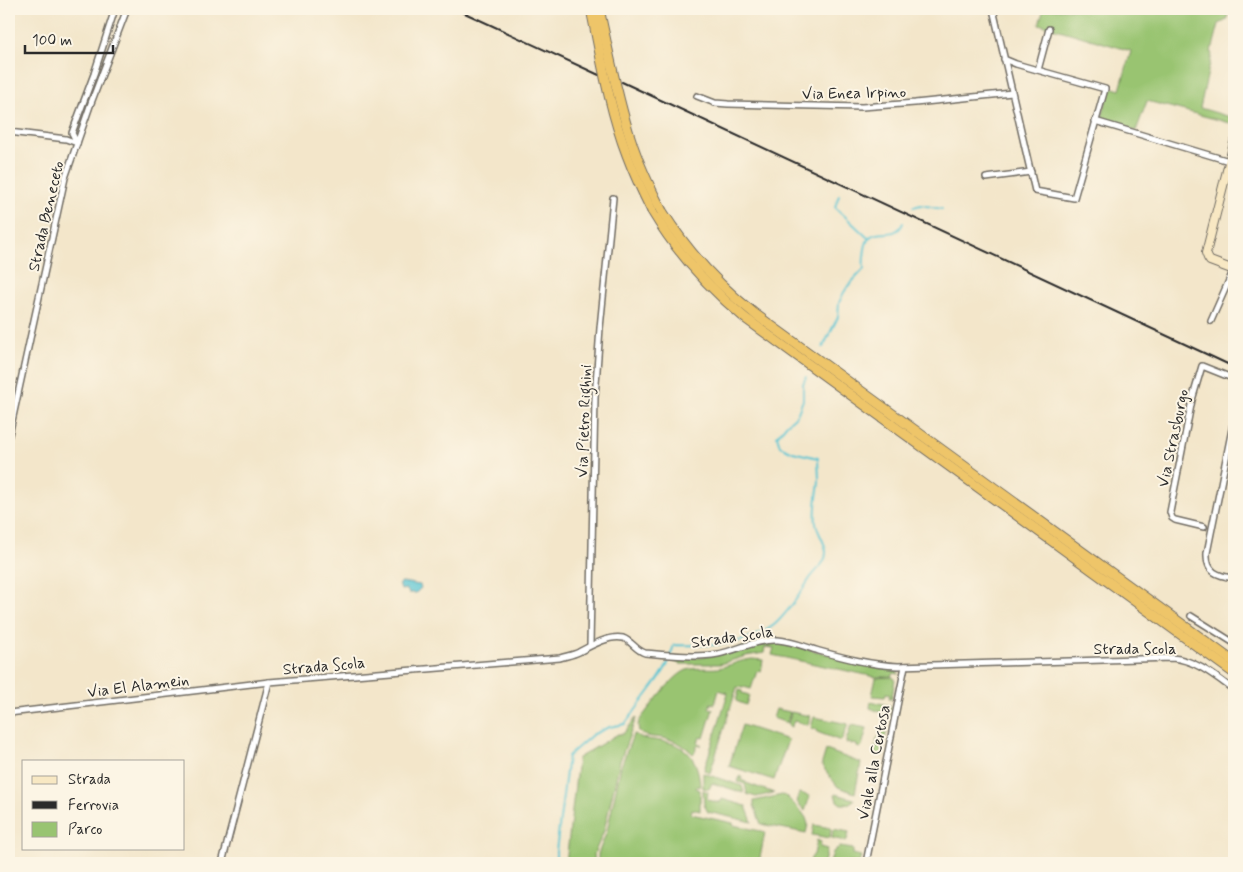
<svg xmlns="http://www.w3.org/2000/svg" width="1243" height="872" font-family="Mynerve,sans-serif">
<rect width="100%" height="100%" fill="#fcf5e5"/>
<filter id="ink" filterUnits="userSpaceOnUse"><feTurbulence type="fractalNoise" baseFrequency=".02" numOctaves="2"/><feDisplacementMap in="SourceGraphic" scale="10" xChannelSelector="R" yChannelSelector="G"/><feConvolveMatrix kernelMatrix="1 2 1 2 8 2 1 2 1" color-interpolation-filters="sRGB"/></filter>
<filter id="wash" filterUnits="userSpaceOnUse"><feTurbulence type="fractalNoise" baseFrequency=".0096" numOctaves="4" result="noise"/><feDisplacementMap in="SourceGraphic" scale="20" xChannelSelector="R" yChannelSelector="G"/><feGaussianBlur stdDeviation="1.12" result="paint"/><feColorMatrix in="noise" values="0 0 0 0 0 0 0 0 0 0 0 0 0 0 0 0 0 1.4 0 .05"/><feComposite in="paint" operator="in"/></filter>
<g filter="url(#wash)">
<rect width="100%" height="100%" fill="#f3e6ca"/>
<g fill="#99c471" stroke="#62784e">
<path d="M 1044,9 L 1211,9 L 1228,14 L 1227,20 L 1219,24 L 1213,47 L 1212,47 L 1211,53 L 1212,54 L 1200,108 L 1234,118 L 1234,124 L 1147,101 L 1136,131 L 1101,121 L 1110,87 L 1120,90 L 1131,51 L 1039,24 Z"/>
<path d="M 775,642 L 789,644 L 862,663 L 894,669 L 897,671 L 899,674 L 893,673 L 892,676 L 876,677 L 772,655 L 774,648 L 765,647 L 764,653 L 746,656 L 720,664 L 680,664 L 673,661 L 673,657 L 700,658 L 758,644 Z"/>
<path d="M 752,659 L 763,660 L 761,672 L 757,671 L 751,689 L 744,687 L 743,688 L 737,687 L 710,773 L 704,770 L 728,693 L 719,690 L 715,704 L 711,703 L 709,708 L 713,709 L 704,738 L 700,737 L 698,743 L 702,745 L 697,745 L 695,752 L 693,754 C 685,746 677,741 667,739 C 657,736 647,739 639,732 L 638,725 L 639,721 C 649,708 673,675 687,670 C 697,667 708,669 718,668 C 729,666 740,660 752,659 Z"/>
<path d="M 892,677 L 895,679 L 892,698 L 889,698 L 890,694 L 886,693 L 885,697 L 872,696 L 876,678 Z"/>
<path d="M 739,690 L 742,691 L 742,693 L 749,695 L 746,705 L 736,701 Z"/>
<path d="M 871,701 L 891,706 L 882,756 L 873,753 L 875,746 L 879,746 L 880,743 L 876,742 L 878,737 L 881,737 L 885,719 L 880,712 L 870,708 Z"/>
<path d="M 776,709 L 790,712 L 787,723 L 773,718 Z"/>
<path d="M 791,712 L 810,716 L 808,725 L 794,721 L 791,727 L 788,725 Z"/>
<path d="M 814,717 L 848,724 L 842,740 L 841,741 L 817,732 L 818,730 L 811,728 Z"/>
<path d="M 636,718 L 620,761 L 604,831 L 594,854 L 595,863 L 566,863 L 578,758 L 618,734 L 623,734 Z"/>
<path d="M 742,725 L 788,740 L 774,780 L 729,766 Z"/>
<path d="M 851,725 L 867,728 L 862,746 L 860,748 L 857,747 L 857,745 L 846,743 L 846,741 Z"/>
<path d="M 635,734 C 643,740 651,739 661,741 C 688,744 699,761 700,787 L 697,786 L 696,788 L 700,790 L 700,811 L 692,809 L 691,814 L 733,823 L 733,825 L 765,832 L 759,863 L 598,863 L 598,854 L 607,831 L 621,766 L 633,735 Z"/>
<path d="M 826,750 L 861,763 L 855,793 L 838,787 L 822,766 L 822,763 Z"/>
<path d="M 703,773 L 742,786 L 744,793 L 712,783 L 709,789 L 703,788 Z"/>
<path d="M 740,776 L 742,777 L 741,780 L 746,782 L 746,783 L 774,793 L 756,797 L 747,794 L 745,784 L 738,782 Z"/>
<path d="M 703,790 L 708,792 L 707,799 L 718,803 L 718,801 L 721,802 L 722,799 L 746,806 L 752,822 L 708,812 L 704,805 Z"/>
<path d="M 800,793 L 810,796 L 805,811 L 797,802 Z"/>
<path d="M 835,794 L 854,799 L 854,800 L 848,804 L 841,804 L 837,801 Z"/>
<path d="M 782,795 L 786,796 L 802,812 L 806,818 L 808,824 L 806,833 L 761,824 L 754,805 L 754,801 Z"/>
<path d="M 814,825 L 831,828 L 830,838 L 812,835 Z"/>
<path d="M 833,829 L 849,832 L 847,840 L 845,841 L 832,838 Z"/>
<path d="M 817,840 L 821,842 L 820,847 L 827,849 L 824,863 L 810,863 L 811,858 L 814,854 Z"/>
<path d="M 840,847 L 853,849 L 853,854 L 861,856 L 859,863 L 830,863 L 833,852 Z"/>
</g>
<path fill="#5ac5d3" stroke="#42787f" d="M 402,582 L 420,585 L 421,588 L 416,593 L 409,593 L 406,589 L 401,590 L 399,584 Z"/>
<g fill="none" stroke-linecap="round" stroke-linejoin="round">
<g stroke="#5ac5d3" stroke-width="2">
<path d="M 839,195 L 835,207 L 868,238"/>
<path d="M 913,207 L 921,205 L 942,209"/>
<path d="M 823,347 L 838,317 L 839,303 L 843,294 L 848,286 L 864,269 C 863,261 864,256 865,249 C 869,221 894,244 903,223"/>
<path d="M 556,863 L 556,851 L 568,756 L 592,735 L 609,727 L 625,724 L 658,680 L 667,666 L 674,645 C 708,646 745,647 774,625 C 786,615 800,594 809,580 C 814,571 827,564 826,551 C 825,542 817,532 816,523 C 814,509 818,494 819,481 C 819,473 818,465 818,458 L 793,452 L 780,446 L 777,436 L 787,424 L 797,415 L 803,400 L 803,384 L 806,377"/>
</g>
</g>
</g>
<g filter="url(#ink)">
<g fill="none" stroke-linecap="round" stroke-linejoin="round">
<defs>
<g id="street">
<path d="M 993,9 L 1035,191 L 1074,198 L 1105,89 L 1016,64 L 1004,59"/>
<path d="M 1038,70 L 1049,29"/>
<path d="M 697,96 L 715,103 L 728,104 L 862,107 L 915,103 L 1012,93"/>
<path d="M 1095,121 L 1229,161"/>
<path d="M 9,132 L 66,139 L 77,143"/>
<path d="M 77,143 L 72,133 L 94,74 L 115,9"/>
<path d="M 986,178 L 1031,172"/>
<path d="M 1211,321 L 1234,269"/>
<path d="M 1234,419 L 1207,553 C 1206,572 1217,576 1234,578"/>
<path d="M 9,435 L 65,178 L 91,103 L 127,9"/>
<path d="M 1204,527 L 1175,520 L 1172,518 L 1170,512 L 1192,400 L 1202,366 L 1232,378 L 1234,381"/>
<path d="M 1191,616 L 1234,643"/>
<path d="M 590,645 L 595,398 L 600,328 L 613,198"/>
<path d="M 9,713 L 269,682"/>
<path d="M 222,863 L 269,682 L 560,658 C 566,656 573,655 579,652 C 590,646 609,635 623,638 C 632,641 635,650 645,653 C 668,655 695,658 718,654 C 738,650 757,639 778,640 C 792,641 805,647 819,651 C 845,658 871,665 898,666 L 1172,658 C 1196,660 1215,676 1234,690"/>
<path d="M 866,863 L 905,666"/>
</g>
<path id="secondary" d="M 1234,143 L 1206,253 L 1208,258 L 1210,261 L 1234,270"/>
<g id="highway">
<path d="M 652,211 C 677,253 708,287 745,318 L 1234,673"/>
<path d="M 662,211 C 687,251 718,285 755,314 L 1234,662"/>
</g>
</defs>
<use href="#street" stroke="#716c63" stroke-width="8"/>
<use href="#secondary" stroke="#716c63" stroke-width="10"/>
<use href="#highway" stroke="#716c63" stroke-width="11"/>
<use href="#street" stroke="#fff" stroke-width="5"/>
<use href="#secondary" stroke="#f8e8c3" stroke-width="8"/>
<use href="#highway" stroke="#eec569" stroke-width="9"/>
<g stroke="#2b2b2b" stroke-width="2">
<path d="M 456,9 L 599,75"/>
<path d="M 622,82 L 1234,367"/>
</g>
<defs>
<g id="highway-bridge">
<path d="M 591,9 C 601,57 609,108 627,155 C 634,174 643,193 652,211"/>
<path d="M 599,9 C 609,53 617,98 631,140 C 639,165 650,188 662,211"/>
</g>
</defs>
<use href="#highway-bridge" stroke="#716c63" stroke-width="11" stroke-linecap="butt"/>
<use href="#highway-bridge" stroke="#eec569" stroke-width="9"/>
</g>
</g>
<g text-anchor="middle" stroke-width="4" stroke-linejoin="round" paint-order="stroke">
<g font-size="16" fill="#2b2b2b" stroke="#fcf5e5">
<text transform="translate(854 92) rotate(-1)" y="6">Via Enea Irpino</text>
<text transform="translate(45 216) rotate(-77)" y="6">Strada Beneceto</text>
<text transform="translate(583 421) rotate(-88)" y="6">Via Pietro Righini</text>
<text transform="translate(1172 438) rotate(-78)" y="6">Via Strasburgo</text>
<text transform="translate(732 636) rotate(-8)" y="6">Strada Scola</text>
<text x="1135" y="654">Strada Scola</text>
<text transform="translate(324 665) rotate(-5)" y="6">Strada Scola</text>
<text transform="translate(138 685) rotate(-7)" y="6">Via El Alamein</text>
<text transform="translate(873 762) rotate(-79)" y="6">Viale alla Certosa</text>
</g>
</g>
<rect width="1243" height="872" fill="none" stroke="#fcf5e5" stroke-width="30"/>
<rect x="22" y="760" width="162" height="90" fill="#fcf5e5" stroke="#a8a49b"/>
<rect x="32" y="776" width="25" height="8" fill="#f8e8c3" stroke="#a8a49b"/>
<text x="68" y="784" font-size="15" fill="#2b2b2b">Strada</text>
<rect x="32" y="801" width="25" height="8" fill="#2b2b2b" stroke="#a8a49b"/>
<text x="68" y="810" font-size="15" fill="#2b2b2b">Ferrovia</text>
<rect x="32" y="822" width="25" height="15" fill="#99c471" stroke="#a8a49b"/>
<text x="68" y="834" font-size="15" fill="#2b2b2b">Parco</text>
<path d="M25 45v8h88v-8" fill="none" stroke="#2b2b2b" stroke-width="2.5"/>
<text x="32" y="45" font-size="15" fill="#2b2b2b" stroke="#fcf5e5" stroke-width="4" paint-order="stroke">100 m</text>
</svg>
